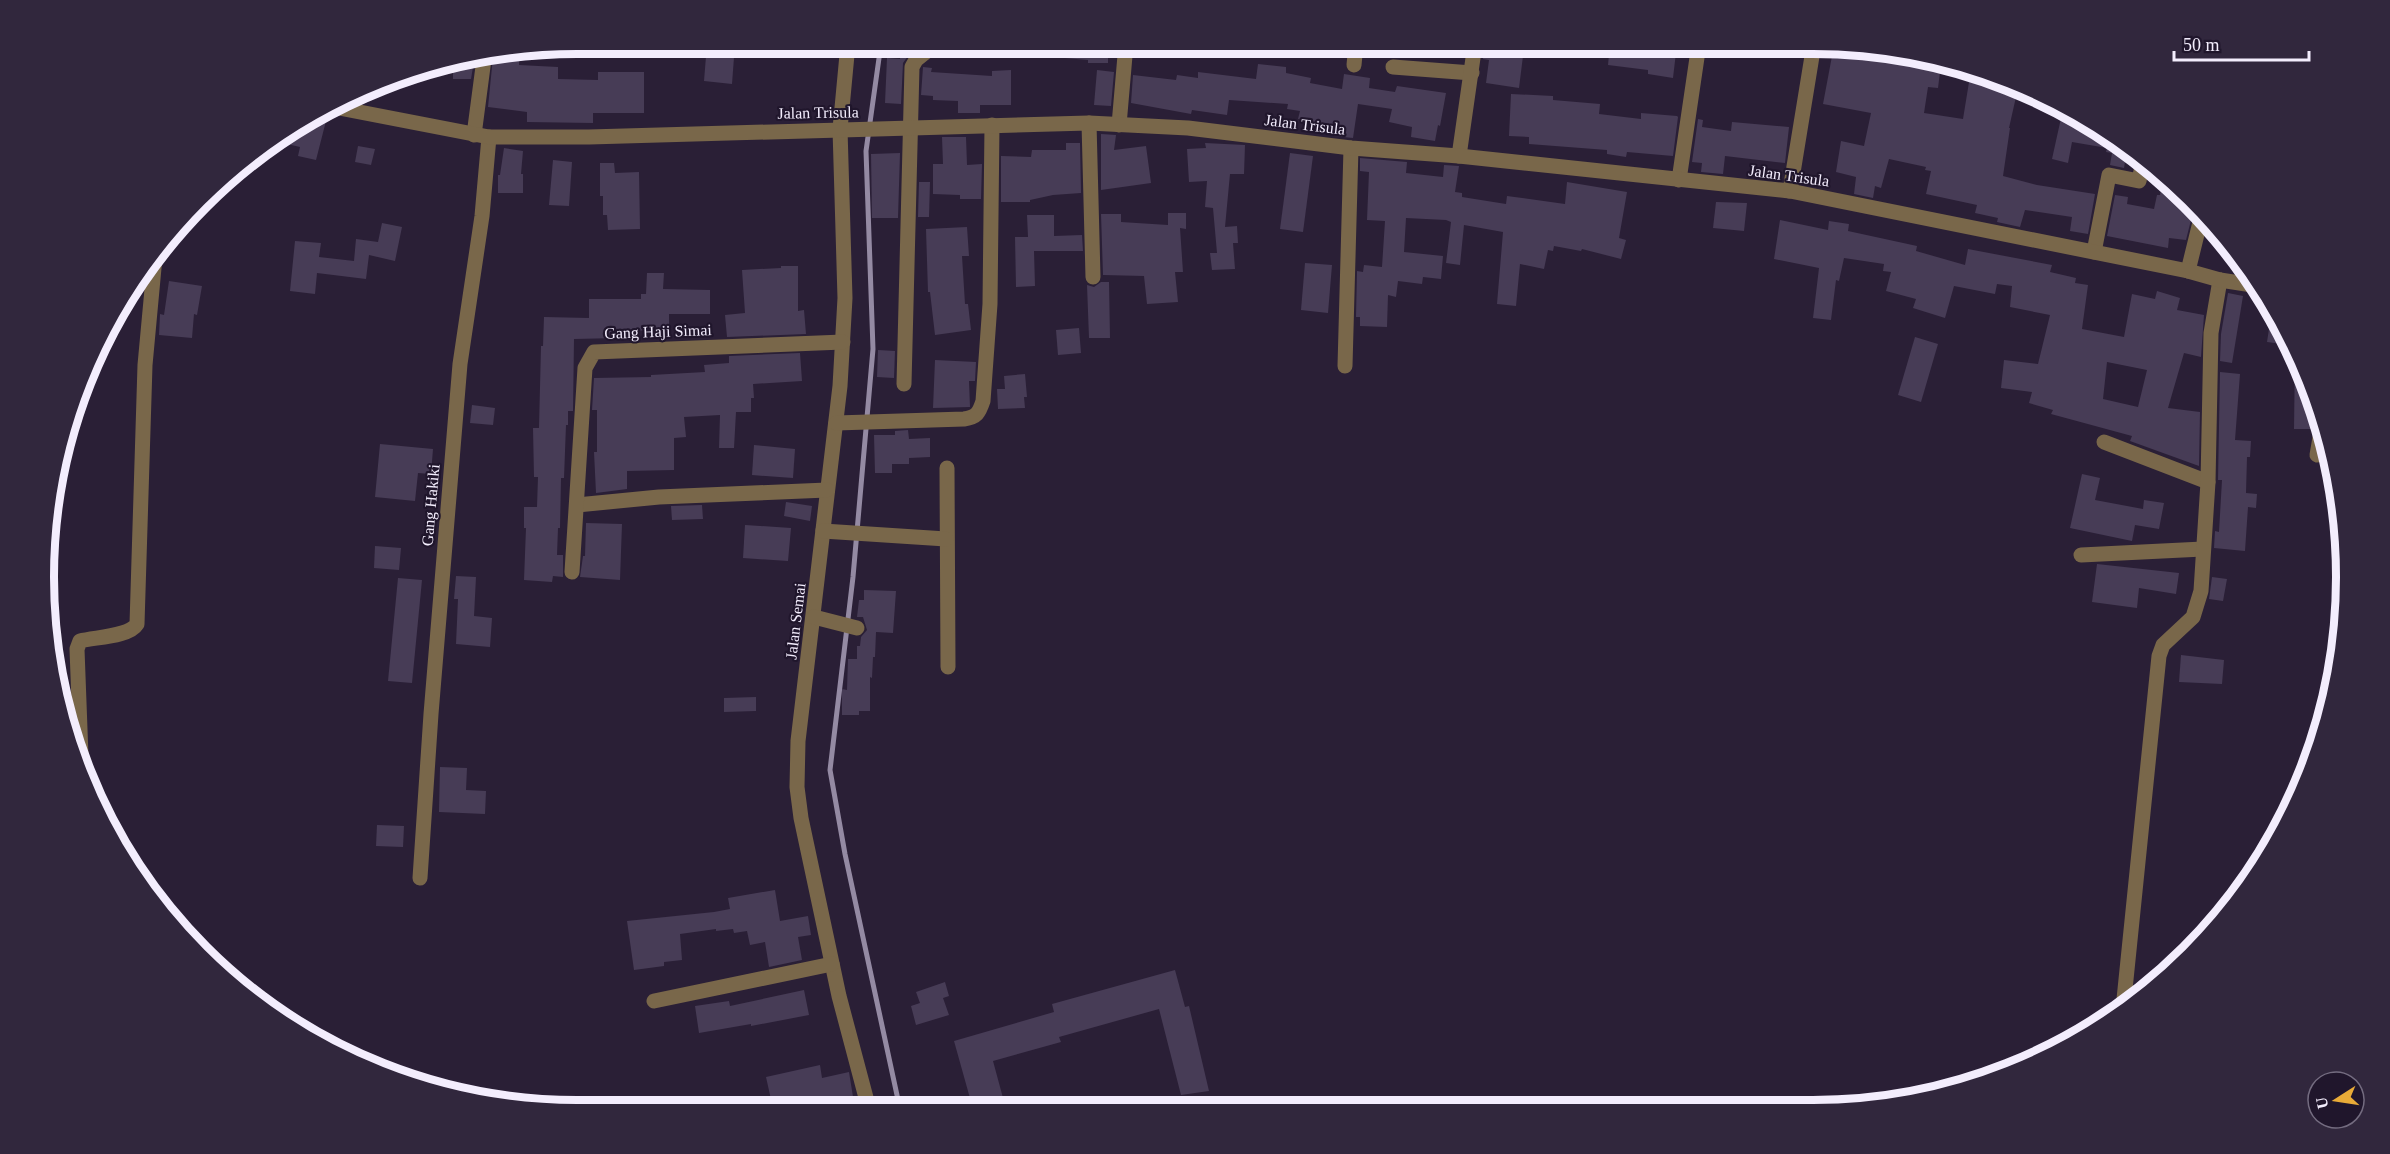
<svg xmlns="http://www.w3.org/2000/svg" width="2390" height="1154" font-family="Georgia,serif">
<rect width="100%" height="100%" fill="#2a1f36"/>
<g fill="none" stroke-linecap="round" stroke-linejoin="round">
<path stroke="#948aa3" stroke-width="5" d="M 881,44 L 866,151 L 873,349 L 853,577 L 830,770 L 845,854 L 900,1109"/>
</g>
<g fill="#473c56" fill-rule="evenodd">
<path d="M 707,44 L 735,44 L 732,84 L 704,81 Z"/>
<path d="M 901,44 L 921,44 L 910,53 L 903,63 L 901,104 L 885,103 L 887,58 L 900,59 Z"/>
<path d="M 1019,44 L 1108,44 L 1108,63 L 1088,63 L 1088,60 L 1019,54 Z"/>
<path d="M 1437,44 L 1465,44 L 1463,56 L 1437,53 Z"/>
<path d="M 1485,44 L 1500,44 L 1524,48 L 1519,88 L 1486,83 L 1489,60 L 1483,59 Z"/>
<path d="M 1610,44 L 1677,44 L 1673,78 L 1648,74 L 1648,70 L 1608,65 Z"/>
<path d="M 1837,53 L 1889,62 L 1890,59 L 1941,64 L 1938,88 L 1928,87 L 1924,113 L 1963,119 L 1970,76 L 2018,88 L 2009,128 L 2010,128 L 2003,176 L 2037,185 L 2095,194 L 2088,234 L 2070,231 L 2072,217 L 2025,210 L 2020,227 L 1997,222 L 1998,218 L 1975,213 L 1977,205 L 1926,194 L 1931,171 L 1925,170 L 1926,167 L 1889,159 L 1881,188 L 1875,186 L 1873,198 L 1854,194 L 1856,177 L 1836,172 L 1841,141 L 1864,146 L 1871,113 L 1823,104 L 1832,56 L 1837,56 Z"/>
<path d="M 493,57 L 519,61 L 519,65 L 558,67 L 558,79 L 598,80 L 598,72 L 644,72 L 644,113 L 593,113 L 593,123 L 527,122 L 527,112 L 488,107 Z"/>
<path d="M 474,61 L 471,79 L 453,79 L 453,64 Z"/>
<path d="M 1258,64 L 1286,67 L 1286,73 L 1311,78 L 1310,83 L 1342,89 L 1344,74 L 1370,78 L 1369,88 L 1395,92 L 1397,86 L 1446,93 L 1440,126 L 1438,125 L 1435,141 L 1411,137 L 1412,127 L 1389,122 L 1392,109 L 1358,104 L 1353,138 L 1334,136 L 1335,127 L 1298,119 L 1300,111 L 1287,109 L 1288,104 L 1229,100 L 1227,115 L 1192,110 L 1191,114 L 1131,103 L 1133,75 L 1176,80 L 1177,75 L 1198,78 L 1198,72 L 1256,79 Z"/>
<path d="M 923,67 L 932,68 L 931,72 L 992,76 L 992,71 L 1011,70 L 1011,105 L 980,105 L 980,113 L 958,113 L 958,101 L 933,100 L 933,96 L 921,95 Z"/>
<path d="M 1097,70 L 1114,72 L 1111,106 L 1094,105 Z"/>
<path d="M 1511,94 L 1553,96 L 1553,100 L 1600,104 L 1599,114 L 1641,119 L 1641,113 L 1677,116 L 1678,117 L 1673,156 L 1627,152 L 1626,157 L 1607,154 L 1607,150 L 1529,144 L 1529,137 L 1509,136 Z"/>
<path d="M 2063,109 L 2110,134 L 2136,155 L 2134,157 L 2126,156 L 2124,168 L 2110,165 L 2112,153 L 2106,152 L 2107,148 L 2072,142 L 2068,163 L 2052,159 Z"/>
<path d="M 317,119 L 326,121 L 316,160 L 298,156 L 300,147 L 287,144 L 290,133 Z"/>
<path d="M 1698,119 L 1703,120 L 1702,127 L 1731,131 L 1732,122 L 1789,127 L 1785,163 L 1725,156 L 1723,174 L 1701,172 L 1702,163 L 1692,162 Z"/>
<path d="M 1101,134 L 1116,135 L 1114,150 L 1146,146 L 1151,183 L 1101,190 Z"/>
<path d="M 942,137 L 966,137 L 967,165 L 982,164 L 981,199 L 960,199 L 960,195 L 933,194 L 933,164 L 943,164 Z"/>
<path d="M 1066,143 L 1080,143 L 1081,193 L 1053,195 L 1030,200 L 1030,202 L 1001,202 L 1001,156 L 1031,157 L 1032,150 L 1066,150 Z"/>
<path d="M 1205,143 L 1245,145 L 1244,174 L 1230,174 L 1225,227 L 1237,226 L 1238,243 L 1233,243 L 1235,269 L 1212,270 L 1210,253 L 1217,253 L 1213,208 L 1205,207 L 1207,181 L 1189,182 L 1187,149 L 1206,148 Z"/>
<path d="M 358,146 L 375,149 L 371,165 L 355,162 Z"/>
<path d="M 504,148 L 523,151 L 521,174 L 523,174 L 523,193 L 498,193 L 498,175 L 500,175 Z"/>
<path d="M 900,153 L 898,218 L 872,218 L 871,154 Z"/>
<path d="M 1290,153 L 1313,156 L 1303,232 L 1280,229 Z"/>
<path d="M 1360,158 L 1407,162 L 1406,173 L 1443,177 L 1444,165 L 1459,166 L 1455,192 L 1462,193 L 1462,197 L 1506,204 L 1507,196 L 1565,204 L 1567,182 L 1627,192 L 1619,238 L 1626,240 L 1621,259 L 1582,249 L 1581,251 L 1554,246 L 1553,251 L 1548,250 L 1544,269 L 1520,264 L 1516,306 L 1497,304 L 1503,232 L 1464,225 L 1460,265 L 1446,263 L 1451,222 L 1446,220 L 1406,218 L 1404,252 L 1443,256 L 1441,279 L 1423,277 L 1422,284 L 1398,281 L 1396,297 L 1388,295 L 1387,327 L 1360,326 L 1360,317 L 1356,317 L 1357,271 L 1363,272 L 1364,265 L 1382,267 L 1385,221 L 1367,220 L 1369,172 L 1360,171 Z"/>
<path d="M 553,160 L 572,162 L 569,206 L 549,205 Z"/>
<path d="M 600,163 L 614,163 L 615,173 L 639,172 L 640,229 L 608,230 L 607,215 L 603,215 L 603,196 L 600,196 Z"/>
<path d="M 2163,178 L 2196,207 L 2193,212 L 2186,240 L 2169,238 L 2168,248 L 2107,236 L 2115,195 L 2128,197 L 2127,204 L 2154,209 L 2157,195 L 2160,195 Z"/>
<path d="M 919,182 L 930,182 L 929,217 L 918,217 Z"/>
<path d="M 1716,202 L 1747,203 L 1744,231 L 1713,228 Z"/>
<path d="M 1168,213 L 1186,213 L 1186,229 L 1180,228 L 1183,272 L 1175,272 L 1178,302 L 1147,304 L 1144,276 L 1103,275 L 1101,214 L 1121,214 L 1121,222 L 1168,225 Z"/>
<path d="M 1027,215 L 1054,215 L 1054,236 L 1082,235 L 1083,251 L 1034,251 L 1035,286 L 1016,287 L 1015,237 L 1028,237 Z"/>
<path d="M 1780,220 L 1828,230 L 1829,221 L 1849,224 L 1848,231 L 1917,246 L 1916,251 L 1965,265 L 1968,249 L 2052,265 L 2050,272 L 2076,278 L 2075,283 L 2088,285 L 2082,329 L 2124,337 L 2132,294 L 2155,299 L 2157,291 L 2180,298 L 2177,310 L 2204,315 L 2201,357 L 2184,353 L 2168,408 L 2200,412 L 2199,466 L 2130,441 L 2132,436 L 2051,414 L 2053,410 L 2029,403 L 2032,392 L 2001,388 L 2004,360 L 2038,364 L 2050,315 L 2010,307 L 2012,286 L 1997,284 L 1995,294 L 1954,286 L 1945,318 L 1913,308 L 1916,299 L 1886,291 L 1891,272 L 1883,271 L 1884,264 L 1844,258 L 1839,281 L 1836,280 L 1831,320 L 1813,318 L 1819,268 L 1774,259 ZM 2107,362 L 2147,370 L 2138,407 L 2103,399 Z"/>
<path d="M 382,223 L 402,227 L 395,261 L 369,255 L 366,279 L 317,273 L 315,294 L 290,291 L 295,241 L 321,243 L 319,257 L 354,261 L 356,239 L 378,242 Z"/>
<path d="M 967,227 L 969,256 L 962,256 L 965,304 L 968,304 L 971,330 L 935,335 L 930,292 L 928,292 L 926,229 Z"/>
<path d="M 1305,263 L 1332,265 L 1328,313 L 1301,310 Z"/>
<path d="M 781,266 L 798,266 L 798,311 L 804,310 L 806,334 L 727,337 L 725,315 L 745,313 L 742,270 L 781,268 Z"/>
<path d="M 647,273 L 664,273 L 663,289 L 710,290 L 710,314 L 669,314 L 669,330 L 618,331 L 618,338 L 574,339 L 573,411 L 568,411 L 568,425 L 566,425 L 564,478 L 561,478 L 560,528 L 558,528 L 557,555 L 563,555 L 563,577 L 553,576 L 552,582 L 524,580 L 526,528 L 524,528 L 524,507 L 537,507 L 538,477 L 534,477 L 533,428 L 539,428 L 541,346 L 543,346 L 544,317 L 589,318 L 589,299 L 641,299 L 641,294 L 646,294 Z"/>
<path d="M 169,281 L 202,286 L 197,315 L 194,314 L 192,338 L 159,335 L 160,314 L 164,315 Z"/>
<path d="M 1101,282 L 1109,282 L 1110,338 L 1089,338 L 1087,285 L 1094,287 Z"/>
<path d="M 2228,293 L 2243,296 L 2232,363 L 2220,361 L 2221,334 Z"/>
<path d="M 2272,309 L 2275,315 L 2291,345 L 2267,342 Z"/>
<path d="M 1079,328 L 1081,353 L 1058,355 L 1056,330 Z"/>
<path d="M 1915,337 L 1938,344 L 1921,402 L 1898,395 Z"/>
<path d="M 878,350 L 895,351 L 894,378 L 877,377 Z"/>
<path d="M 800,353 L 802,381 L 753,384 L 754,398 L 751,398 L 751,412 L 736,412 L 734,448 L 719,448 L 720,415 L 684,417 L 686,437 L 674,438 L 674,470 L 627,471 L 627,489 L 596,493 L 594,452 L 597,452 L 597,410 L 592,410 L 594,378 L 651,377 L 651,375 L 705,372 L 704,365 L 729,363 L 729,356 Z"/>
<path d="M 2295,353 L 2306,373 L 2314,398 L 2312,429 L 2294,429 Z"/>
<path d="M 935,360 L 976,362 L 975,381 L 969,381 L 970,407 L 933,408 Z"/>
<path d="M 2220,372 L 2240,374 L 2235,440 L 2251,441 L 2250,457 L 2247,457 L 2246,493 L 2257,494 L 2256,508 L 2248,507 L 2245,551 L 2214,548 L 2215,531 L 2219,532 L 2222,480 L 2218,480 Z"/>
<path d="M 1025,374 L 1027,397 L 1024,397 L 1025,408 L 998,409 L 997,389 L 1005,389 L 1004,376 Z"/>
<path d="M 472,405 L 495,408 L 493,425 L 470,423 Z"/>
<path d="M 908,430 L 909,439 L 930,438 L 930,457 L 909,458 L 909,464 L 892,464 L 892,473 L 875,473 L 874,435 L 895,435 L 895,431 Z"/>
<path d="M 380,444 L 433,449 L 431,474 L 418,473 L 415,501 L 375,497 Z"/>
<path d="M 754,445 L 795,449 L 793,478 L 752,475 Z"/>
<path d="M 2082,474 L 2100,478 L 2095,500 L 2143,509 L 2144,500 L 2164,503 L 2159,529 L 2135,525 L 2132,541 L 2070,528 Z"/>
<path d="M 786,502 L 812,506 L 810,521 L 784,516 Z"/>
<path d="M 702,505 L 703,519 L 672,520 L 671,506 Z"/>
<path d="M 586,523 L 622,524 L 620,580 L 580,577 L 583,556 L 585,556 Z"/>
<path d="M 745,525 L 791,528 L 788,561 L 743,558 Z"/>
<path d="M 375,546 L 401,548 L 399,570 L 374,568 Z"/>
<path d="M 2097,564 L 2179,573 L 2176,594 L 2139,588 L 2137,608 L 2092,602 Z"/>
<path d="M 456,576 L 476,577 L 474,616 L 492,618 L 490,647 L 456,644 L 458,599 L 454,599 Z"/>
<path d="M 2212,577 L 2227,579 L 2223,601 L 2209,599 Z"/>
<path d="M 398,578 L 422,580 L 412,683 L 388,681 Z"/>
<path d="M 864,590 L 896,591 L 893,633 L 876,632 L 875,657 L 873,657 L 872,678 L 870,677 L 870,711 L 859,711 L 859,715 L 842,715 L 842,689 L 847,690 L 848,659 L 857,659 L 857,646 L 860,646 L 861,637 L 867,630 L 863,617 L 857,617 L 859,600 L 864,600 Z"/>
<path d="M 2181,655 L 2224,660 L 2222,684 L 2179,682 Z"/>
<path d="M 756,697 L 756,711 L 724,712 L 724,698 Z"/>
<path d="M 440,767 L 467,768 L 466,790 L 486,791 L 485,814 L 439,812 Z"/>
<path d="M 377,825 L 404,826 L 403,847 L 376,846 Z"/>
<path d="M 775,890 L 780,921 L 808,916 L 811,935 L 798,937 L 802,960 L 769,967 L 765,942 L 750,945 L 747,931 L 734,933 L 733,929 L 716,931 L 716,929 L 680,934 L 682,960 L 664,962 L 664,966 L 634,970 L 627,921 L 714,912 L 730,909 L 728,898 Z"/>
<path d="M 1175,970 L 1185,1007 L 1189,1006 L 1209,1091 L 1181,1095 L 1159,1009 L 1059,1037 L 1061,1042 L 993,1061 L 1006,1109 L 973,1109 L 954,1041 L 1054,1012 L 1052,1004 Z"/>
<path d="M 945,982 L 949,996 L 943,998 L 949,1015 L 916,1025 L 911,1006 L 920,1003 L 916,992 Z"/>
<path d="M 804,990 L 809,1015 L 751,1026 L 751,1024 L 699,1033 L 695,1006 L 729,1001 L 730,1006 Z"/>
<path d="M 820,1065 L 822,1078 L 849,1072 L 854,1103 L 819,1110 L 795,1110 L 793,1099 L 772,1104 L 766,1077 Z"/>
</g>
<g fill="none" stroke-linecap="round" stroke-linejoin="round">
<g stroke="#79674a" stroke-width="15">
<path d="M 848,44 L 840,129 L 845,298 L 840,386 L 798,741 L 797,787 L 801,818 L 839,996 L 869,1109"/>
<path d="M 1354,65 L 1356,44"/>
<path d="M 1393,67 L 1472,73"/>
<path d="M 1089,123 L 1093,277"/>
<path d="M 1119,125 L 1126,44"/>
<path d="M 474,135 L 484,59"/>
<path d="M 1459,156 L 1475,44"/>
<path d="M 1679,180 L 1699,44"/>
<path d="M 1790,191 L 1814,44"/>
<path d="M 2094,252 L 2109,175 L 2139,181 L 2143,161"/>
<path d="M 2188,271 L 2202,214"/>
<path d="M 1345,366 L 1351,148"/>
<path d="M 904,384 L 912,67 L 916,60 L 936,44"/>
<path d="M 836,423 L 964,419 C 977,417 979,413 983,401 L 990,304 L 992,125"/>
<path d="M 2104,442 L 2208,482"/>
<path d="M 2317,455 L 2322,426"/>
<path d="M 947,468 L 948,667"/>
<path d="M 577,505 L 659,497 L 827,490"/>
<path d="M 823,531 L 946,539"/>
<path d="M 2081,555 L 2203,549"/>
<path d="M 572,572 L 585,368 L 594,352 L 843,342"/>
<path d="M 814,617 L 857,628"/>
<path d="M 81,756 L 77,649 L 80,641 C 95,637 129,637 137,624 L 145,365 L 155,257"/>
<path d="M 420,878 L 431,714 L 460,364 L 482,216 L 489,137"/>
<path d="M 654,1001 L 832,964"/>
<path d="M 2123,1009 L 2159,656 L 2163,645 L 2193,617 L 2201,591 L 2208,482 L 2211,333 L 2220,280"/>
<path d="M 1158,1108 L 1190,1104 L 1199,1108"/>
</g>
<path stroke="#79674a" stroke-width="15" d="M 339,108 L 489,137 L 589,137 L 1089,123 L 1188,128 L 1351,148 L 1459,156 L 1790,191 L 2188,271 L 2220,280 L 2259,286"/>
</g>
<g text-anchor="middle" stroke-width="4.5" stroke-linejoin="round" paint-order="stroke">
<g font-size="16" fill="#f3edfd" stroke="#20162c">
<text transform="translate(818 112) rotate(-1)" y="6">Jalan Trisula</text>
<text transform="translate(1305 124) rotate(7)" y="6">Jalan Trisula</text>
<text transform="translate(1789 175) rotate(8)" y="6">Jalan Trisula</text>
<text transform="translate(658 331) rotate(-2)" y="6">Gang Haji Simai</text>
<text transform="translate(430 505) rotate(-85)" y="6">Gang Hakiki</text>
<text transform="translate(795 621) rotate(-83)" y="6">Jalan Semai</text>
</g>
</g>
<path d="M0 0H2390V1154H0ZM577 54H1813A523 523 0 0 1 2336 577V577A523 523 0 0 1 1813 1100H577A523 523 0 0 1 54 577V577A523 523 0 0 1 577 54Z" fill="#31273d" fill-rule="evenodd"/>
<path fill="none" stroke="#f3edfd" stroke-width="8" d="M577 54H1813A523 523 0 0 1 2336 577V577A523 523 0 0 1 1813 1100H577A523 523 0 0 1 54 577V577A523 523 0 0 1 577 54Z"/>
<g transform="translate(2336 1100) rotate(258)"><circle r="28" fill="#20162c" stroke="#746c80" stroke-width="1.5"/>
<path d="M0-4.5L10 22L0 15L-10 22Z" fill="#e9ab38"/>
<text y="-9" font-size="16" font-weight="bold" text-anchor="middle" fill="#f3edfd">U</text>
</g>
<path d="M2174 51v9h135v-9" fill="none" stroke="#f3edfd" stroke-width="3"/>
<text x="2183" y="51" font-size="18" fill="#f3edfd" stroke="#20162c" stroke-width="4.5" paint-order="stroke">50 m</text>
</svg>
